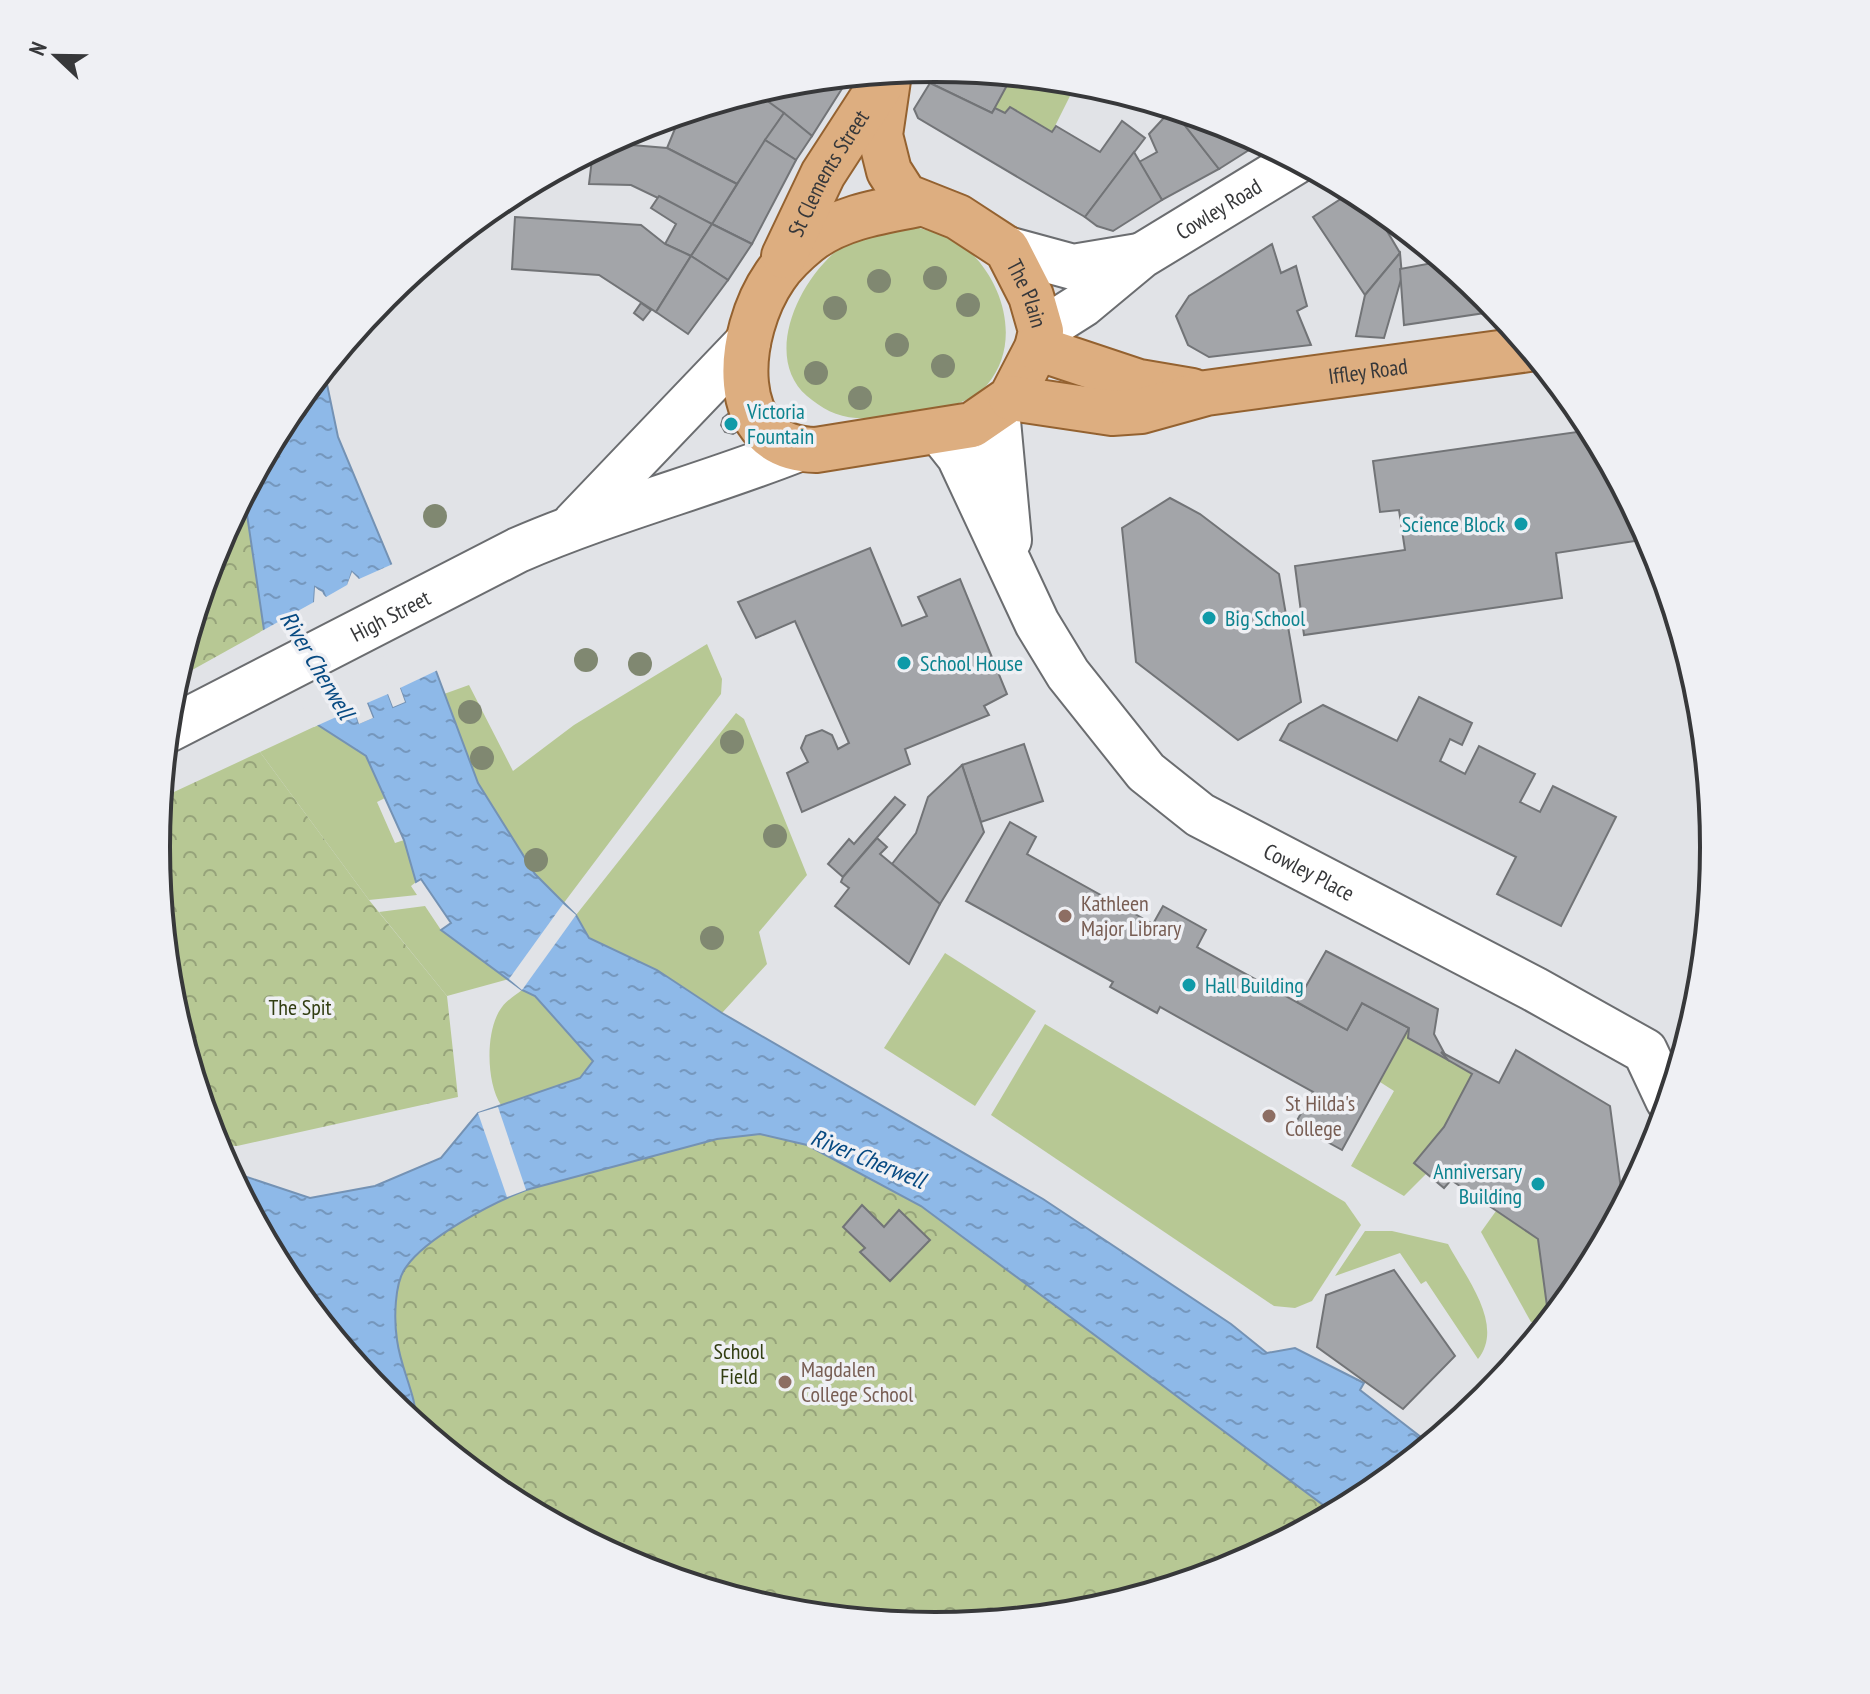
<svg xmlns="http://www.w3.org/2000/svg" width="1870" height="1694" font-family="'PT Sans Narrow',sans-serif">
<defs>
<pattern id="forest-crowns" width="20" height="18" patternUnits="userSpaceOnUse" patternTransform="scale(2)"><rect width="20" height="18" fill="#b7c894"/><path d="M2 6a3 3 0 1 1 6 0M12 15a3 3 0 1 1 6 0" fill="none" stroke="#96a37a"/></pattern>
<pattern id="water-ripples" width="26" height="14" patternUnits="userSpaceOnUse" patternTransform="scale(2)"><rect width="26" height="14" fill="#8eb9e8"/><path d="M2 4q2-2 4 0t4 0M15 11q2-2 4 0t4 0" fill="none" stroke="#7597bd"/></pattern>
</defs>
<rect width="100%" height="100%" fill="#e1e3e7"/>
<g fill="#b7c894">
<path d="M 1012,76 L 1077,82 L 1052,132 L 995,108 Z"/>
<path d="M 912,226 C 930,231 953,236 967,249 C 1004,282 1022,344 987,385 C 964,412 890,421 856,418 C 837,417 821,408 807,396 C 754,350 814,248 870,231 C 882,226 899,227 912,226 Z"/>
<path d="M 707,644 L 722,679 L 721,694 L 563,904 L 535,874 L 478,783 L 444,694 L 469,685 L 513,771 L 574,725 Z"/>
<path d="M 736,713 L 744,719 L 807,875 L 759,932 L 767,964 L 722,1013 L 657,970 L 589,938 L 576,915 Z"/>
<path d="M 318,725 L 366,756 L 385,798 L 377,802 L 395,843 L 404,840 L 416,882 L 411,886 L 417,895 L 369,900 L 260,752 Z"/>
<path d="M 425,906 L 441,930 L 509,979 L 447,996 L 379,912 Z"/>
<path d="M 945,953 L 1036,1011 L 975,1106 L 884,1048 Z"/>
<path d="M 522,990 L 535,996 L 593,1061 L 580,1078 L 501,1105 C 486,1082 485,1029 502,1007 C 507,1000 516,995 522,990 Z"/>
<path d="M 1045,1024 L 1345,1202 L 1361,1225 L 1312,1301 L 1295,1308 L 1274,1306 L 991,1115 Z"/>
<path d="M 1407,1032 L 1410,1034 L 1409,1039 L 1472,1074 L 1444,1127 L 1415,1163 L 1427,1173 L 1404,1196 L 1351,1166 L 1394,1091 L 1380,1082 Z"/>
<path d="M 1496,1211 L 1538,1239 L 1549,1321 L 1531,1322 L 1481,1232 Z"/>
<path d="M 1365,1231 L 1392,1231 L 1448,1244 C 1466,1278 1505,1325 1478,1359 L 1426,1281 L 1421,1284 L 1400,1253 L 1335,1276 Z"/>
</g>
<g fill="url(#forest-crowns)">
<path d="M 244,494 L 264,630 L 176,679 L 215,548 Z"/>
<path d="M 260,752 L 369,900 L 447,996 L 458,1097 L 237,1146 L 215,1145 L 171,999 L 156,847 L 161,798 Z"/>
<path d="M 760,1134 L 807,1145 L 921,1206 L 1334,1513 L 1233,1567 L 1087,1611 L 935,1626 L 783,1611 L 636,1567 L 502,1494 L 417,1424 C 416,1394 401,1369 397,1340 C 394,1320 394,1283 406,1267 C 427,1237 492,1203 526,1190 L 717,1139 Z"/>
</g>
<path fill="url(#water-ripples)" stroke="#7492b4" stroke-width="2" fill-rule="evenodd" d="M 324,370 L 338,437 L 436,671 L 478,783 L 535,874 L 576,915 L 589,938 L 657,970 L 722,1013 L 1043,1199 L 1231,1324 L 1267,1353 L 1295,1348 L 1364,1383 L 1360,1390 L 1430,1444 L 1367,1495 L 1334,1513 L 921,1206 L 807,1145 L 760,1134 L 717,1139 L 526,1190 C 492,1203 427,1237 406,1267 C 394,1283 394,1320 397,1340 C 401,1370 416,1394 417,1424 L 384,1397 L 287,1279 L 229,1171 L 310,1198 L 375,1186 L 441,1158 L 478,1113 L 580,1078 L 593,1061 L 535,996 L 522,990 L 441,930 L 451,923 L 421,879 L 416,882 L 404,840 L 366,756 L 318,725 L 264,630 L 244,494 L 288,414 ZM 352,572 L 358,577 L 405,702 L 393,707 L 348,585 ZM 315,587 L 323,591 L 373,717 L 359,723 L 314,602 Z"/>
<g fill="#e1e3e7" fill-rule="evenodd">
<path d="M 395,563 L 440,669 L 400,688 L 405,702 L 393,707 L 388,694 L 367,703 L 373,718 L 359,724 L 354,709 L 314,727 L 260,632 L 314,602 L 315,587 L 326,597 L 347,585 L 352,572 L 359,579 ZM 353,578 L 400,700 L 396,702 L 351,582 ZM 317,593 L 368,716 L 362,718 L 318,601 Z"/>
<path d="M 563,904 L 576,915 L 522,990 L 509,979 Z"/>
<path d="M 498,1107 L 526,1190 L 507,1197 L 478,1113 Z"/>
</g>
<g fill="#a3a5a9" stroke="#727477" stroke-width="2">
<path d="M 939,68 L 1012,76 L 992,113 L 930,83 Z"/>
<path d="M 850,76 L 812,136 L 755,92 L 783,83 Z"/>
<path d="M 930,83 L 992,113 L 995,108 L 1005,113 L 1010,107 L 1052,132 L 1056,126 L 1100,152 L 1122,121 L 1145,138 L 1085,217 L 918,118 L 914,109 Z"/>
<path d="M 755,92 L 784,113 L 737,184 L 667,148 L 681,114 Z"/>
<path d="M 1172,109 L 1219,169 L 1162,200 L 1139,162 L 1157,152 L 1149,134 Z"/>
<path d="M 1172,109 L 1234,127 L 1249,150 L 1219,169 Z"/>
<path d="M 784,113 L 812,136 L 796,160 L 765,140 Z"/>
<path d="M 1235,128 L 1261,142 L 1249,150 Z"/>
<path d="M 765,140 L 796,160 L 752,244 L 712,224 Z"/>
<path d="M 608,143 L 667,148 L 737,184 L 712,224 L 631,185 L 589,184 L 593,151 Z"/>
<path d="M 1134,152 L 1162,200 L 1113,231 L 1097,226 L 1085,217 Z"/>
<path d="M 1353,191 L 1388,216 L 1381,221 L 1400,253 L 1365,295 L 1313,217 Z"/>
<path d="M 659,196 L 712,224 L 691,256 L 665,244 L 676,224 L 651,208 Z"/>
<path d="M 515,217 L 641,225 L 665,244 L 691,256 L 656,312 L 599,275 L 512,269 Z"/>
<path d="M 712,224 L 752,244 L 728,280 L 691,256 Z"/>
<path d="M 1272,244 L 1281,273 L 1296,266 L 1307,306 L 1297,311 L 1311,345 L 1209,357 L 1188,345 L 1176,316 L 1189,296 Z"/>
<path d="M 1400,253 L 1402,276 L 1384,338 L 1356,336 L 1365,295 Z"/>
<path d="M 691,256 L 728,280 L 688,334 L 656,312 Z"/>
<path d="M 1443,261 L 1498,311 L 1404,325 L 1400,269 Z"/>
<path d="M 641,303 L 651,310 L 643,320 L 634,313 Z"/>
<path d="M 729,413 L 737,415 L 740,430 L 733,434 L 725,432 L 721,425 L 723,418 Z"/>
<path d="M 1591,430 L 1648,539 L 1556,553 L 1562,598 L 1304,635 L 1295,566 L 1405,550 L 1399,510 L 1380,512 L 1373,461 Z"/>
<path d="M 1170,498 L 1200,514 L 1279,574 L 1301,702 L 1238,740 L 1136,662 L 1122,528 Z"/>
<path d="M 870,548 L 902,626 L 927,616 L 918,597 L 960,579 L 1007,694 L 984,706 L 989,715 L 905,749 L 910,764 L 802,812 L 787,773 L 808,762 L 801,748 L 806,736 L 822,730 L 832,735 L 838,749 L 849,743 L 795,621 L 756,638 L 738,602 Z"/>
<path d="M 1419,697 L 1472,723 L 1462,745 L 1450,739 L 1440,761 L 1465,774 L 1479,746 L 1535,774 L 1520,802 L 1540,812 L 1553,786 L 1616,817 L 1561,926 L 1497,894 L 1516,857 L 1280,740 L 1289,724 L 1323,705 L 1397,741 Z"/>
<path d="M 1024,744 L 1043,801 L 981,822 L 962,765 Z"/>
<path d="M 962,765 L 984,832 L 940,904 L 892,864 L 916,833 L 928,797 Z"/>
<path d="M 895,797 L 905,805 L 843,877 L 828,864 L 849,839 L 854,844 Z"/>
<path d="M 1010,822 L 1036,837 L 1027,854 L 1153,924 L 1163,906 L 1206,930 L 1197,947 L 1347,1030 L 1362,1003 L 1409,1028 L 1342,1150 L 1295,1124 L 1313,1092 L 1160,1007 L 1157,1013 L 1110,987 L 1113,982 L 966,901 Z"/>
<path d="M 877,838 L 887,847 L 880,854 L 940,904 L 909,964 L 835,906 L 849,888 L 841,882 L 843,877 Z"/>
<path d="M 1326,951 L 1438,1009 L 1434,1034 L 1448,1060 L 1408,1038 L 1409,1028 L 1362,1003 L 1347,1030 L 1297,1002 Z"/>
<path d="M 1516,1050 L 1610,1106 L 1623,1204 L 1582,1280 L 1549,1321 L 1538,1239 L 1451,1180 L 1444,1188 L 1414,1163 L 1444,1127 L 1472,1074 L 1448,1060 L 1441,1052 L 1499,1083 Z"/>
<path d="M 862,1205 L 884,1227 L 899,1210 L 930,1240 L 890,1281 L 860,1252 L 865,1248 L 843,1227 Z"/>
<path d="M 1394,1270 L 1455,1356 L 1403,1409 L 1317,1347 L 1326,1295 Z"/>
</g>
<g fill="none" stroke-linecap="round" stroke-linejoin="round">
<defs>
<g id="minor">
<path d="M 997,410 L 1009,540"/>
<path id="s1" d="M 940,432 L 959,456 L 1037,623 L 1068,674 L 1146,772 L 1200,815 L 1534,989 L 1645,1051 L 1668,1100"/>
</g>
<g id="tertiary">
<path d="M 575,523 L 748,342"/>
<path id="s2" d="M 168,730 L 518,550 C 608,511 704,486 796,450"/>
</g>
<g id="secondary">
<path d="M 1007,249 L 1073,267 L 1139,256"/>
<path id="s3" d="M 1041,331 L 1082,305 L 1141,256 L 1297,161"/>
</g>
<g id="primary">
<path id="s4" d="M 889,73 L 880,135 L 889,171 L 905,196 L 958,217 L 1007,249 L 1031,296 L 1041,331 L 1037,348 L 1011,398 L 972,425 L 816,450 C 723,449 736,332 775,276 C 783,264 798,250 809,241 C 840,217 882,211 919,204"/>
<path id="s5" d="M 784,256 L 823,174 L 882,83"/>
<path d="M 1037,348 L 1139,382 L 1192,391"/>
<path id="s6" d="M 1011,398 L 1112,413 L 1141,411 L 1206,393 L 1529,349"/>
</g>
</defs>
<use href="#minor" stroke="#6b6d70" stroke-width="48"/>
<use href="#tertiary" stroke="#6b6d70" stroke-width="48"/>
<use href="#secondary" stroke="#6b6d70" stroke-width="48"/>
<use href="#primary" stroke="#946230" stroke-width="48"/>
<use href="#minor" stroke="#fff" stroke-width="44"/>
<use href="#tertiary" stroke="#fff" stroke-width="44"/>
<use href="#secondary" stroke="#fff" stroke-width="44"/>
<use href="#primary" stroke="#ddae80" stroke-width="44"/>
</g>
<g fill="#808871">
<circle cx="935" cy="278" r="12"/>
<circle cx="879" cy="281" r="12"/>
<circle cx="968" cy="305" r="12"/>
<circle cx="835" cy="308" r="12"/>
<circle cx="897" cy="345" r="12"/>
<circle cx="943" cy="366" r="12"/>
<circle cx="816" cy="373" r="12"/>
<circle cx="860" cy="398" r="12"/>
<circle cx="435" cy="516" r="12"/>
<circle cx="586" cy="660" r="12"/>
<circle cx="640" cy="664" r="12"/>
<circle cx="470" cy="712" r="12"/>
<circle cx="732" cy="742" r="12"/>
<circle cx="482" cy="758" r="12"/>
<circle cx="775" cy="836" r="12"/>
<circle cx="536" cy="860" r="12"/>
<circle cx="712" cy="938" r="12"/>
</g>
<g fill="#0f9aa8" stroke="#eff0f4" stroke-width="3">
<circle cx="731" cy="424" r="8"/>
<circle cx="1521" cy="524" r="8"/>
<circle cx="1209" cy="618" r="8"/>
<circle cx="904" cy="663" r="8"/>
<circle cx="1189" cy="985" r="8"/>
<circle cx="1538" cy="1184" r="8"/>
</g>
<g fill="#8d6e63" stroke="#eff0f4" stroke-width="3">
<circle cx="1065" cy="916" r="8"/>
<circle cx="1269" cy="1116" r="8"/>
<circle cx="785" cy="1382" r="8"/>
</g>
<g text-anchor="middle" stroke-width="7" stroke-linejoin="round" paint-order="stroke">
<g font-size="22" fill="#37383a" stroke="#eff0f4">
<text dy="8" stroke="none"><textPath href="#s5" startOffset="94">St Clements Street</textPath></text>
<text dy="8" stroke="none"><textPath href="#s3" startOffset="216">Cowley Road</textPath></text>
<text dy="8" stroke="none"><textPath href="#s4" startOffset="294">The Plain</textPath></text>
<text dy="8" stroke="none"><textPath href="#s6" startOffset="362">Iffley Road</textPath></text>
<text dy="8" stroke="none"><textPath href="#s2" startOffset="250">High Street</textPath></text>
<text dy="8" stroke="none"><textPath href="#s1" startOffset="592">Cowley Place</textPath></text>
</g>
<g font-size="22" fill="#0d838f" stroke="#eff0f4" text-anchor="start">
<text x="747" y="419">Victoria<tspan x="747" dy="25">Fountain</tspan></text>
<text x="1505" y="532" text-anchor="end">Science Block</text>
<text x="1225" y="626">Big School</text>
<text x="920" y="671">School House</text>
<text x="1205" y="993">Hall Building</text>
<text x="1522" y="1179" text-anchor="end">Anniversary<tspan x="1522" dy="25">Building</tspan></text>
</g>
<g font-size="22" fill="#785e54" stroke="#eff0f4" text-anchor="start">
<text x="1081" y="911">Kathleen<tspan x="1081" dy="25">Major Library</tspan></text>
<text x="1285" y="1111">St Hilda's<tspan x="1285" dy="25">College</tspan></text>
<text x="801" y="1377">Magdalen<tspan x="801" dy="25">College School</tspan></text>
</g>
<g font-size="22" fill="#313d11" stroke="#eff0f4">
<text x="300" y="1015">The Spit</text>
<text x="739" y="1359">School<tspan x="739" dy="25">Field</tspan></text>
</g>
<g font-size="24" font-style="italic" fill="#074a82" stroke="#eff0f4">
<text transform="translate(317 665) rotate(59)" y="8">River Cherwell</text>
<text transform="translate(868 1159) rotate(22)" y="8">River Cherwell</text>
</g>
</g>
<path d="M0 0H1870V1694H0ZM170 847a765 765 0 1 1 1530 0a765 765 0 1 1-1530 0Z" fill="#eff0f4" fill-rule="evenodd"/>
<path fill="none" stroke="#37383a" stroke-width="4" d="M170 847a765 765 0 1 1 1530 0a765 765 0 1 1-1530 0Z"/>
<g transform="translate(56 56) rotate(292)" stroke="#eff0f4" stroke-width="6" paint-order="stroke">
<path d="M0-6L14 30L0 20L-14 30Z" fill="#37383a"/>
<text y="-12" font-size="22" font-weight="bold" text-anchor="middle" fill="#37383a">N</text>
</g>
</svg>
